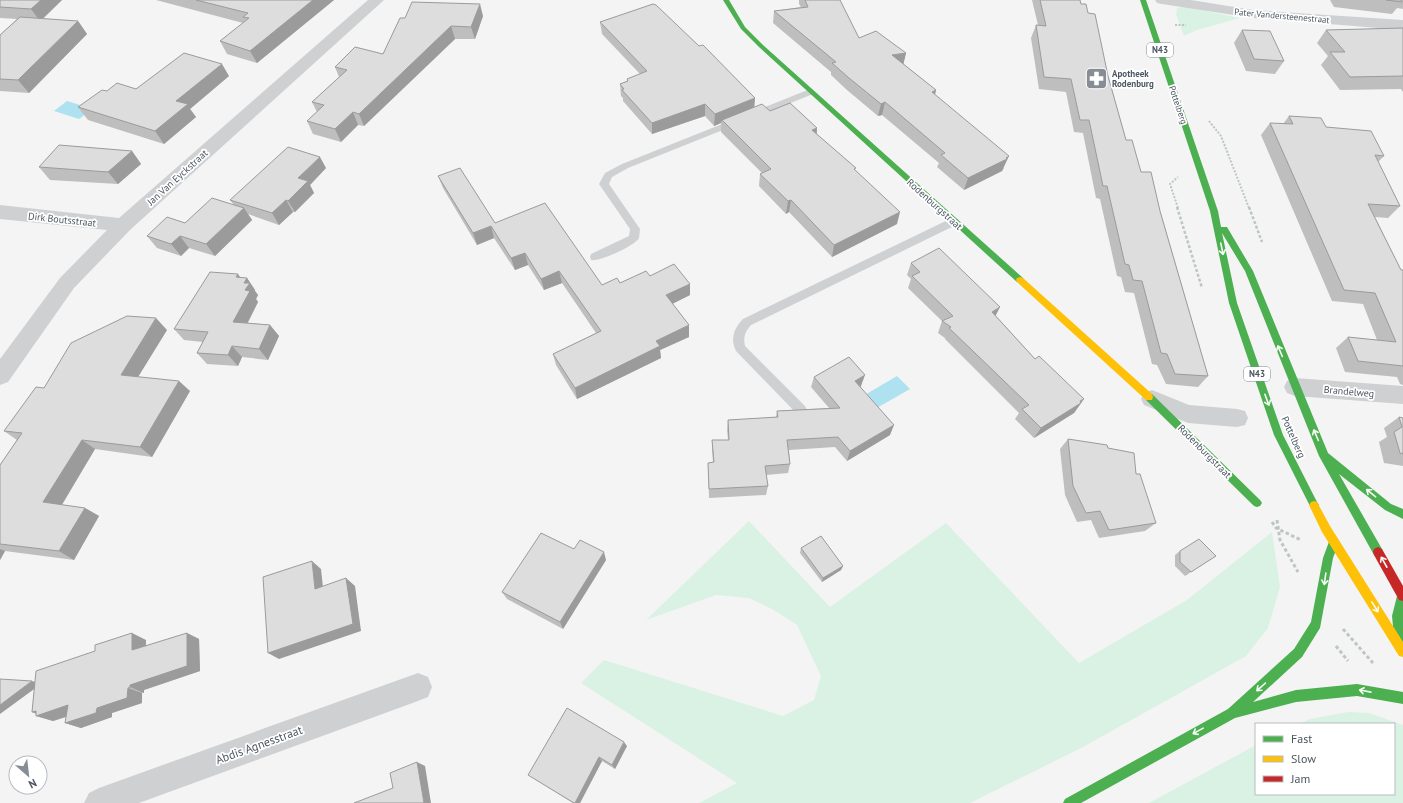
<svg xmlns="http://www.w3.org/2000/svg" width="1403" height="803" font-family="'PT Sans',sans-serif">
<rect width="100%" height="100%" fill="#f4f4f4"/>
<g fill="#d9f2e3">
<path d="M 1185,7 L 1240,18 L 1197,30 L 1184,36 L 1176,14 L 1177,8 Z"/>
<path d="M 749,521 L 830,607 L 946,523 L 1079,663 L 1187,600 L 1272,532 L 1280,587 L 1268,628 L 1246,656 L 1083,747 L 970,803 L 699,803 L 737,783 L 581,683 L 604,660 L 783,716 L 814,700 L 821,676 L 797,625 L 772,609 L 749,598 L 716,595 L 646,620 Z"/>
<path d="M 1348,712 L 1369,713 L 1403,725 L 1403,803 L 1149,803 L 1256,745 L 1256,794 L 1394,794 L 1394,724 L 1299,724 L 1310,719 Z"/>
</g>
<g fill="#aee2f0">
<path d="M 67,101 L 93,109 L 79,119 L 54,111 Z"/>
<path d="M 897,376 L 910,389 L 875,409 L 863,396 Z"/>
</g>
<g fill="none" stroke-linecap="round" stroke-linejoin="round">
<g stroke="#bcc7c4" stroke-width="2" stroke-dasharray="2 1.5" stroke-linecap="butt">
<path d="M 1175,25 L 1186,25"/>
<path d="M 1209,121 L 1221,136 L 1249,208"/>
<path d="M 1178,208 L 1170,184 L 1178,177"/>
</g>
<g stroke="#bcc7c4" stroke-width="2.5" stroke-dasharray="3 2" stroke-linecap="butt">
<path d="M 1177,207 L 1202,288"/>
<path d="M 1249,207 L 1262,242"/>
</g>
<g stroke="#bcc7c4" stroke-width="3" stroke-dasharray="3.5 2.5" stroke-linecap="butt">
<path d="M 1277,520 L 1280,540 L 1298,572"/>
<path d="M 1272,522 L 1276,528 L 1301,540"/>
<path d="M 1343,629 L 1373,663"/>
<path d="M 1336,646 L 1348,661"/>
</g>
<g fill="#ced0d2" fill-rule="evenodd">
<path d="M 810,89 L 813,90 L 813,94 L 628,168 L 612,177 L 609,184 L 640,229 L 639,238 C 635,246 599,262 591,260 L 590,257 L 591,254 L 629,236 L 630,229 L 599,184 L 605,173 L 622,164 Z"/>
<path d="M 954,217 L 959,221 L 958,224 L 751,325 C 745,332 743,337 745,346 L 805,406 L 807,410 L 805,414 L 801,415 L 797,414 L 736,351 C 730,339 734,328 743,319 Z"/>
</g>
<g fill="#ced0d2" fill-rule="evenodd">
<path d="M 368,0 L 384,0 L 130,230 L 74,288 L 8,382 L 0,385 L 0,359 L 60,278 L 107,230 L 0,219 L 0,205 L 119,218 Z"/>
<path d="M 1155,0 L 1191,0 L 1253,10 L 1403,20 L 1403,30 L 1253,18 L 1162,4 L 1157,3 Z"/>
<path d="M 1295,378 L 1403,386 L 1403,404 L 1295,396 L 1287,393 L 1284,387 L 1287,381 Z"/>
<path d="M 1152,390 L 1189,405 L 1237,409 L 1245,411 L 1248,418 L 1245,425 L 1237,427 L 1188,423 L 1144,405 L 1141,399 L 1144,393 Z"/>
<path d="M 418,673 L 428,677 L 432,687 L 428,697 L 418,701 L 139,803 L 84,803 L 89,793 L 99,788 Z"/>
</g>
<g fill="#4caf50" fill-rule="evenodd">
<path d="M 723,0 L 729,0 L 745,27 L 763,45 L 1023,278 L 1024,280 L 1023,282 L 1017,282 L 759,47 L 741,29 Z"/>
<path d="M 1140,0 L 1146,0 L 1218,211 L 1221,227 L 1227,227 L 1253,271 L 1328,453 L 1391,504 L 1403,509 L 1403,519 L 1385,510 L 1339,474 L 1382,549 L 1383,552 L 1382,555 L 1378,557 L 1374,555 L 1319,456 L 1245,271 L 1222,233 L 1237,303 L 1283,435 L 1317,502 L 1319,505 L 1317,508 L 1314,509 L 1311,508 L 1274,435 L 1229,303 L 1210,211 Z"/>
<path d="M 1149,393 L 1152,394 L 1260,500 L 1262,503 L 1260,506 L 1257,507 L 1254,506 L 1146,400 L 1145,397 L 1146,394 Z"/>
<path d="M 1334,537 L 1338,539 L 1339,542 L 1333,558 L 1320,628 L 1302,657 L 1253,702 L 1296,690 L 1357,684 L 1403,692 L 1403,704 L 1357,696 L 1296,702 L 1235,718 L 1081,803 L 1063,803 L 1065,799 L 1228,709 L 1294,649 L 1311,622 L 1323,558 L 1330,539 Z"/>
<path d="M 1403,587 L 1403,651 L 1400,652 L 1396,651 L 1395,647 L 1392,616 L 1399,588 Z"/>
</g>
<g fill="#ffc107" fill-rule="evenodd">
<path d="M 1020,277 L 1023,278 L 1152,394 L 1153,397 L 1152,400 L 1146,400 L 1017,282 L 1016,280 L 1017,278 Z"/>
<path d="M 1314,501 L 1317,502 L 1330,526 L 1403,642 L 1403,657 L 1399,656 L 1322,532 L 1309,505 L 1311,502 Z"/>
</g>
<path fill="#c62828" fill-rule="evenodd" d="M 1378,547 L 1382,549 L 1403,586 L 1403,601 L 1399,600 L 1374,555 L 1373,552 L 1374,549 Z"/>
</g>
<g fill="#bebebf">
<path d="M 0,0 L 62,0 L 43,19 L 78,21 L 87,34 L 29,93 L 0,91 L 0,35 L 17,19 L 0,18 Z"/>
<path d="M 156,0 L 334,0 L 257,63 L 227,54 L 220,41 L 243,23 Z"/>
<path d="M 799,0 L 840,0 L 859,38 L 906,53 L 903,64 L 936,90 L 935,95 L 1004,168 L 1002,171 L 964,190 L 937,167 L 939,163 L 882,115 L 878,116 L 847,90 L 831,75 L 831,72 L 773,23 L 774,11 L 801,7 L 799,4 Z"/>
<path d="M 1032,0 L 1080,0 L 1081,4 L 1088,13 L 1108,76 L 1126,140 L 1160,211 L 1208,376 L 1198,387 L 1166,384 L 1157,365 L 1152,364 L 1134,293 L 1125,292 L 1121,277 L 1117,276 L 1100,199 L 1096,198 L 1083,133 L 1074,132 L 1066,92 L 1039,89 L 1031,38 L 1036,25 L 1038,25 Z"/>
<path d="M 1330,0 L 1403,0 L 1403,9 L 1397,8 L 1392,14 L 1334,7 Z"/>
<path d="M 483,16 L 475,39 L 455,39 L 364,126 L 358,125 L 341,142 L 313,134 L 307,121 L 317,112 L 312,102 L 339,77 L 335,67 L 383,54 L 400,18 Z"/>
<path d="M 600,22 L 699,46 L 755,98 L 754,107 L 770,111 L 817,128 L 817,134 L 856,171 L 897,224 L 832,257 L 789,212 L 786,214 L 759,186 L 760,174 L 762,173 L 721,132 L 721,123 L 714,126 L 705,116 L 652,134 L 623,101 L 623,98 L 621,96 L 620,84 L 627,81 L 627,79 L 640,74 L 602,34 Z"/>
<path d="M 1403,28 L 1403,92 L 1401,89 L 1340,90 L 1321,65 L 1328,56 L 1317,43 L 1326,30 Z"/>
<path d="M 1242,30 L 1284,61 L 1275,74 L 1246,71 L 1234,43 Z"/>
<path d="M 229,76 L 190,109 L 196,117 L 164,144 L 88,120 L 78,107 L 107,91 L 136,89 Z"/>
<path d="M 1289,116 L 1326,127 L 1384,156 L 1378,162 L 1400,206 L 1388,218 L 1375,217 L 1401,270 L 1403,270 L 1403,385 L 1400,384 L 1397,377 L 1345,372 L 1336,348 L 1348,337 L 1377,340 L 1363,304 L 1332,301 L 1261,135 L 1270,123 L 1283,124 Z"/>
<path d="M 132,151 L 141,164 L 118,184 L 50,180 L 39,167 Z"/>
<path d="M 326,168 L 310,185 L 314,193 L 295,212 L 293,212 L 279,225 L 248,214 L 252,220 L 215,256 L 189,248 L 181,256 L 157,248 L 147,236 L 185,223 L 234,205 L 230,200 Z"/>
<path d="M 438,176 L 495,223 L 602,285 L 620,283 L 650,276 L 690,284 L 690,295 L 672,304 L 689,337 L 660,350 L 661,358 L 577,399 L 556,365 L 553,354 L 596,333 L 562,283 L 544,290 L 528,265 L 515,270 L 494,238 L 477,245 L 443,188 Z"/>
<path d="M 911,263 L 996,316 L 1035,359 L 1081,403 L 1074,413 L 1034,438 L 1015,419 L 1019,413 L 945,339 L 945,338 L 938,333 L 942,321 L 908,288 L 911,279 L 907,275 Z"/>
<path d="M 241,278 L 247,278 L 255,290 L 255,291 L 258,295 L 256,299 L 258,302 L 248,323 L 270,325 L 279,336 L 268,360 L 242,357 L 238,366 L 207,364 L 197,353 L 203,342 L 184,340 L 174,329 Z"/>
<path d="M 167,330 L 138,377 L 190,391 L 152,457 L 95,449 L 62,505 L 85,508 L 99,516 L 74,560 L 5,551 L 0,560 L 0,465 L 17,440 L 4,431 L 44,388 Z"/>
<path d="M 814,377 L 861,386 L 861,387 L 890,435 L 847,461 L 835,447 L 789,450 L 790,464 L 788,473 L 766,475 L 768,486 L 766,495 L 709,498 L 708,463 L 713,462 L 712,450 L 712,440 L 728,440 L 727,430 L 728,420 L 776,417 L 777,411 L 829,408 L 811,387 Z"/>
<path d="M 1399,417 L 1403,418 L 1403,466 L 1384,463 L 1379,442 L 1387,437 L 1384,428 Z"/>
<path d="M 1068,439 L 1108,448 L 1136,474 L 1156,523 L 1145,531 L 1099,538 L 1091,520 L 1077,522 L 1065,495 L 1060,449 Z"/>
<path d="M 801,548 L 843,566 L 841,570 L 822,582 L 800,553 Z"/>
<path d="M 574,549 L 606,560 L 563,629 L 507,599 L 502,592 Z"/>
<path d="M 1180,551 L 1216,556 L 1185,576 L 1175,566 L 1175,555 Z"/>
<path d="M 187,633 L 199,639 L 200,671 L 144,690 L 144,693 L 142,693 L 142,703 L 112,713 L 112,717 L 81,728 L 65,723 L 66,717 L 53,721 L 36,716 L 36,714 L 32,712 L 35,682 L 146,640 L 146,646 Z"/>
<path d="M 627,746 L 615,769 L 602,761 L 580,803 L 573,803 L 528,775 Z"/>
</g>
<g fill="#9b9b9b">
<path d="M 41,0 L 62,0 L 40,21 L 31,9 Z"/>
<path d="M 313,0 L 334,0 L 257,63 L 250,51 Z"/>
<path d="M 480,4 L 483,16 L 475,39 L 471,27 Z"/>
<path d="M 78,21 L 87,34 L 29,93 L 18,80 Z"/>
<path d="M 451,26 L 455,39 L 364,126 L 359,114 Z"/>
<path d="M 906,53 L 903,66 L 892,55 Z"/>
<path d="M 222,64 L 229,76 L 190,109 L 196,117 L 164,144 L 155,131 L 176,101 Z"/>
<path d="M 936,90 L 933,102 L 932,92 Z"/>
<path d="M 755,98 L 754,110 L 722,120 L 721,123 L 714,126 L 715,114 Z"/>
<path d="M 885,102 L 882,115 L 878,116 L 881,104 Z"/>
<path d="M 705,104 L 705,116 L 652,134 L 652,123 Z"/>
<path d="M 353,112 L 358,125 L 341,142 L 335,129 Z"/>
<path d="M 817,128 L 816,140 L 812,130 Z"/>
<path d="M 132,151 L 141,164 L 118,184 L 108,172 Z"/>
<path d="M 1009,156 L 1002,171 L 964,190 L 968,178 Z"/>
<path d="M 320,157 L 326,168 L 310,185 L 314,193 L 295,212 L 288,201 L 298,178 Z"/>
<path d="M 286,200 L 293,212 L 279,225 L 272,213 Z"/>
<path d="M 791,200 L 789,212 L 786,214 L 788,201 Z"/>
<path d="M 244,208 L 252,220 L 215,256 L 206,244 Z"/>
<path d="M 900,212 L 897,224 L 832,257 L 834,245 Z"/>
<path d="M 491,226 L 494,238 L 477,245 L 473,233 Z"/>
<path d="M 180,236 L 189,248 L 181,256 L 171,244 Z"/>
<path d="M 525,253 L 528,265 L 515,270 L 511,258 Z"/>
<path d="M 559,271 L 562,283 L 544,290 L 541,279 Z"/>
<path d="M 238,274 L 244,283 L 247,278 L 255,290 L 255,291 L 258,295 L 256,299 L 258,302 L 242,333 L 233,322 L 236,277 Z"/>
<path d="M 690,284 L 690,295 L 666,307 L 666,295 Z"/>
<path d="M 1000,307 L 994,319 L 992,312 Z"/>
<path d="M 156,318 L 167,330 L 133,385 L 121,375 Z"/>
<path d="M 270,325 L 279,336 L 268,360 L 259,349 Z"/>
<path d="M 689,325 L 689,337 L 660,350 L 661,358 L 577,399 L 575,388 L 656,341 Z"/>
<path d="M 232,346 L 242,357 L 238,366 L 228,355 Z"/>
<path d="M 865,375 L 861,386 L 852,391 L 855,381 Z"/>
<path d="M 179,381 L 190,391 L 152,457 L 140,447 Z"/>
<path d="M 1084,399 L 1074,413 L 1034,438 L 1041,428 Z"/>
<path d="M 894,425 L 890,435 L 847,461 L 850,451 Z"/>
<path d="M 82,440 L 95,449 L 58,511 L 43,502 Z"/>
<path d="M 85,508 L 99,516 L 74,560 L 59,551 Z"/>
<path d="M 0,549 L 5,551 L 0,560 Z"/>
<path d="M 604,552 L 606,560 L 563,629 L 560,622 Z"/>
<path d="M 312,561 L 321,569 L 324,597 L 315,589 Z"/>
<path d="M 843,566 L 841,570 L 822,582 L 823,578 Z"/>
<path d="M 346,578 L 355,586 L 361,631 L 279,659 L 268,653 Z"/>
<path d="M 132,633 L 146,640 L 146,656 L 132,650 Z"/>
<path d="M 187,633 L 199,639 L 200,671 L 144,690 L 144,693 L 130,687 L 130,685 Z"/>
<path d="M 32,681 L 41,684 L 0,714 L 0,705 Z"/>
<path d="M 128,688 L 142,693 L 142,703 L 112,713 L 112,717 L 81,728 L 65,723 L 97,708 Z"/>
<path d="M 68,705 L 84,711 L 53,721 L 36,716 L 40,715 L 32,712 L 36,711 Z"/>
<path d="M 624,742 L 627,746 L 615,769 L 612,765 Z"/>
<path d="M 599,757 L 602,761 L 580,803 L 575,803 Z"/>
<path d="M 417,762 L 425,766 L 431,803 L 424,803 Z"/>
</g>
<g fill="#ddddde" stroke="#9b9b9b">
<path d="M 0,0 L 41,0 L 31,9 L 0,7 Z"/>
<path d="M 196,0 L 313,0 L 250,51 L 220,41 L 249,18 L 243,17 L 248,13 Z"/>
<path d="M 805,0 L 840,0 L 859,38 L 876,31 L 906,53 L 892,55 L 936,90 L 932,92 L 1009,156 L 1006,158 L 1007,159 L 968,178 L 941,155 L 945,153 L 885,102 L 881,104 L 849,78 L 832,63 L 836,62 L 774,11 L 808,7 Z"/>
<path d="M 1040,0 L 1080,0 L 1081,4 L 1086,4 L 1088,13 L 1095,14 L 1108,76 L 1126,140 L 1132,140 L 1141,172 L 1151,172 L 1160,211 L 1208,376 L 1175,374 L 1167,354 L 1161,353 L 1142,281 L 1133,280 L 1129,265 L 1125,264 L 1107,186 L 1103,186 L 1089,120 L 1080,120 L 1071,79 L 1044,77 L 1036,25 L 1046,26 Z"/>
<path d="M 1386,0 L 1401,0 L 1402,2 Z"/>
<path d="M 412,2 L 480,4 L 471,27 L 451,26 L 359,114 L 353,112 L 335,129 L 307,121 L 324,105 L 312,102 L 347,70 L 335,67 L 355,47 L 383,54 L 400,18 L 405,18 Z"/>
<path d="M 653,4 L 656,5 L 699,46 L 703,45 L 755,98 L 715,114 L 705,104 L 652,123 L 622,90 L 624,89 L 620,84 L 628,81 L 627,79 L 647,71 L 600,22 Z"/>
<path d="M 20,17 L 78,21 L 18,80 L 0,79 L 0,35 Z"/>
<path d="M 1403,28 L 1403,76 L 1350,77 L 1330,52 L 1345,52 L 1326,30 Z"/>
<path d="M 1242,30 L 1270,31 L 1284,61 L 1254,59 Z"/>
<path d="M 184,53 L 222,64 L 176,101 L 188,104 L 155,131 L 78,107 L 102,90 L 107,91 L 117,83 L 136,89 Z"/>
<path d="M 790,103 L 817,128 L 812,130 L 856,168 L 854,169 L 900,212 L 834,245 L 791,200 L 788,201 L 760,174 L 771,169 L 722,120 L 762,104 L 770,111 Z"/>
<path d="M 1289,116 L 1321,118 L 1326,127 L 1371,131 L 1384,156 L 1375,155 L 1400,206 L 1368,204 L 1401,270 L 1403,270 L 1403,366 L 1358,361 L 1348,337 L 1396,342 L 1375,293 L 1344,290 L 1270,123 L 1293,124 Z"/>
<path d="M 59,145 L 132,151 L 108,172 L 39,167 Z"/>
<path d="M 288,147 L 320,157 L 298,178 L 308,181 L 288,201 L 286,200 L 272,213 L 230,200 Z"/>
<path d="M 460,168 L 495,223 L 545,203 L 602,285 L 617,278 L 620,283 L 646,271 L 650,276 L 674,264 L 690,284 L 666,295 L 689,325 L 656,341 L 660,346 L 575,388 L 553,354 L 601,331 L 559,271 L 541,279 L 525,253 L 511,258 L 491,226 L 473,233 L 438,176 Z"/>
<path d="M 212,198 L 244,208 L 206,244 L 180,236 L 171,244 L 147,236 L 167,217 L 185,223 Z"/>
<path d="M 939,248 L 1000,307 L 992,312 L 1035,359 L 1039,356 L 1084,399 L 1080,401 L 1081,403 L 1041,428 L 1022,409 L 1029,405 L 949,328 L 951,327 L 942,321 L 953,316 L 912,276 L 920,272 L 911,263 Z"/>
<path d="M 210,272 L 238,274 L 236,277 L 247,278 L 244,283 L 250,283 L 245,290 L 250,291 L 233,322 L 270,325 L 259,349 L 232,346 L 228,355 L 197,353 L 208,332 L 174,329 Z"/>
<path d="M 127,316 L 156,318 L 121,375 L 179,381 L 140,447 L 82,440 L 43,502 L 85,508 L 59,551 L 0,544 L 0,465 L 22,433 L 4,431 L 36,387 L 44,388 L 71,343 Z"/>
<path d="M 849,357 L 865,375 L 855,381 L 894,425 L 850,451 L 838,437 L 787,440 L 790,464 L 765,466 L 768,486 L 709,489 L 708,463 L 714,462 L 712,440 L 729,440 L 728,420 L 778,417 L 777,411 L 840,408 L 814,377 Z"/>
<path d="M 1399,417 L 1403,418 L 1403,454 L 1400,453 L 1394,432 L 1402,427 Z"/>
<path d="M 1068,439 L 1107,445 L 1108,448 L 1134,453 L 1136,474 L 1140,474 L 1156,523 L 1109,530 L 1100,511 L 1086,513 L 1073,486 Z"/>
<path d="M 541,533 L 574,549 L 580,540 L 604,552 L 560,622 L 502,592 Z"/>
<path d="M 821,536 L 843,566 L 823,578 L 801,548 Z"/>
<path d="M 1199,539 L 1216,556 L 1191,572 L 1180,562 L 1180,551 Z"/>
<path d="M 312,561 L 315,589 L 346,578 L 353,624 L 268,653 L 263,577 Z"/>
<path d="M 132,633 L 132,650 L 187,633 L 187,666 L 130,685 L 130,687 L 128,688 L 127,698 L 97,708 L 96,713 L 65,723 L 68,705 L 36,716 L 36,711 L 32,712 L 36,671 L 95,651 L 95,645 Z"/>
<path d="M 0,679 L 32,681 L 0,705 Z"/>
<path d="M 567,708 L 624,742 L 612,765 L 599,757 L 575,803 L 574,803 L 528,775 Z"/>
<path d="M 417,762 L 424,803 L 354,803 L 393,788 L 390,773 Z"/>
</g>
<defs><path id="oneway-shaft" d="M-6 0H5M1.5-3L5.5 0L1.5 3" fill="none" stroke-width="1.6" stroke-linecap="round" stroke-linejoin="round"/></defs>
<g stroke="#f6fbf6">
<use href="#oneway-shaft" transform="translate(1222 249) rotate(78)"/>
<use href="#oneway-shaft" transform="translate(1280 351) rotate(-113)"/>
<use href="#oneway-shaft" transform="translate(1267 400) rotate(70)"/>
<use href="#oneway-shaft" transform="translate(1316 435) rotate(-113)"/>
<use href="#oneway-shaft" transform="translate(1371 493) rotate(-141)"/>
<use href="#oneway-shaft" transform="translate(1384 562) rotate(-119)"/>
<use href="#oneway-shaft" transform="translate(1325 579) rotate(98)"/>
<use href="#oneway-shaft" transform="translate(1375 607) rotate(58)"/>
<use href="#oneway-shaft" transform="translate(1261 687) rotate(138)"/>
<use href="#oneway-shaft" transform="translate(1365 691) rotate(-169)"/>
<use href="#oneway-shaft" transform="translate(1198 731) rotate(151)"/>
</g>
<defs>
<symbol id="pharmacy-square" viewBox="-11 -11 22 22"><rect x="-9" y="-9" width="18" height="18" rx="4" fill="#868d94" stroke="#fff"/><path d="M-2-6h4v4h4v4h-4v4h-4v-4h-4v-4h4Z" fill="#fff"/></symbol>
</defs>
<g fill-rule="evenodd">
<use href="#pharmacy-square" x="1084" y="66" width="25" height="25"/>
</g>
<g text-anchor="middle" stroke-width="3.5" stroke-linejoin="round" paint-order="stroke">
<g font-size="9" fill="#4a5661" stroke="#fff">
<text transform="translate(1282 16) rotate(5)" y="3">Pater Vandersteenestraat</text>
<text transform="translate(1178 105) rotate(71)" y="3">Pottelberg</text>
</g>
<g fill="#fff" stroke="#808990" stroke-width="1">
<rect x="1147" y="43" width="26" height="14" rx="3"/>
<rect x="1244" y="367" width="26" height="14" rx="3"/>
</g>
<g font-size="9" font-weight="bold" fill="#4a5661">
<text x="1160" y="53">N43</text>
<text x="1257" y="377">N43</text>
</g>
<g font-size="9" font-weight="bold" fill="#4a5661" stroke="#fff" text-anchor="start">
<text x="1112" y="77">Apotheek<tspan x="1112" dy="10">Rodenburg</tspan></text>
</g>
<g font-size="10" fill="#4a5661" stroke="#fff">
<text transform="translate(177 177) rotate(-42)" y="4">Jan Van Eyckstraat</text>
<text transform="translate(935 204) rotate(42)" y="4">Rodenburgstraat</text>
<text transform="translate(62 219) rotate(6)" y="4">Dirk Boutsstraat</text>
<text transform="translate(1349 391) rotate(5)" y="4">Brandelweg</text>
<text transform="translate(1294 437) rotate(66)" y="4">Pottelberg</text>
<text transform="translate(1205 451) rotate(45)" y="4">Rodenburgstraat</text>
</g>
<g font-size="12" fill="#4a5661" stroke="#fff">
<text transform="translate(259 745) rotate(-20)" y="4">Abdis Agnesstraat</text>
</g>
</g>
<rect x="1255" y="723" width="140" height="72" fill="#ffffff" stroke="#b7bbc0"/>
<rect x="1263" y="736" width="20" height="6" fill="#4caf50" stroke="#b7bbc0"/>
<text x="1291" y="743" font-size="12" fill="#4a5661">Fast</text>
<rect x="1263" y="756" width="20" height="6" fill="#ffc107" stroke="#b7bbc0"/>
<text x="1291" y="763" font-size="12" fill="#4a5661">Slow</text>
<rect x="1263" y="776" width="20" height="6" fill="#c62828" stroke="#b7bbc0"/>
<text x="1291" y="783" font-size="12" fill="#4a5661">Jam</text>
<g transform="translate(28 775) rotate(152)"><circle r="19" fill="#ffffff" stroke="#b7bbc0"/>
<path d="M0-3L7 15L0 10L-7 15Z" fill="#868d94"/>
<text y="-6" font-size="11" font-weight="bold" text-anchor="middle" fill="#4a5661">N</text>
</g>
</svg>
